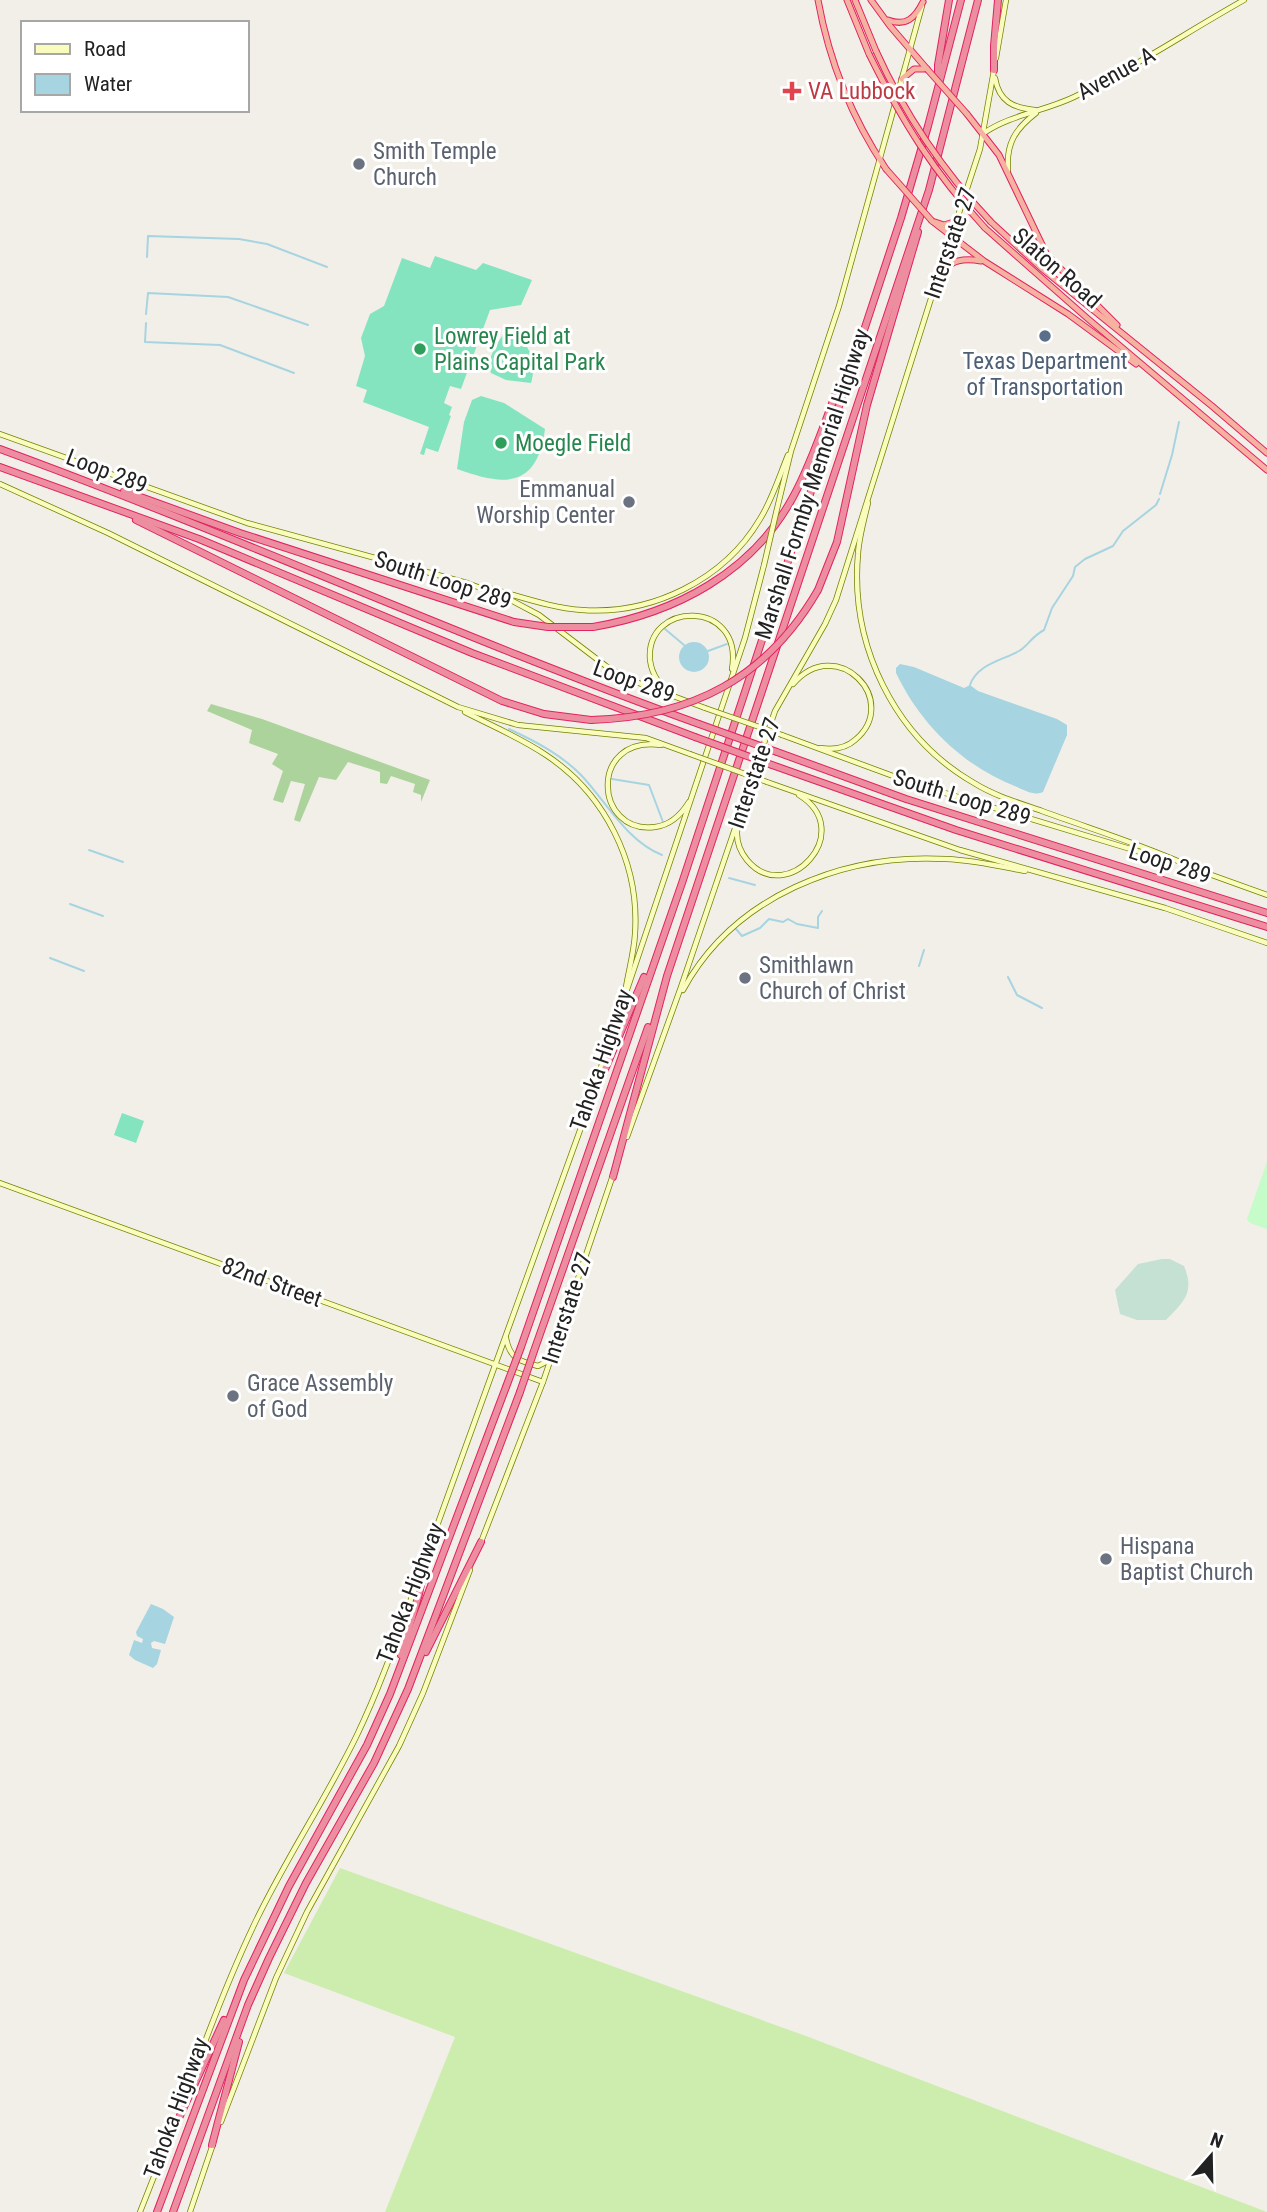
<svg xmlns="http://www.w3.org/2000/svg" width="1267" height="2212" font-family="'Roboto Condensed',sans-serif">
<rect width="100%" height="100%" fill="#f2efe8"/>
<path fill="#ccedad" d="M 340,1868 L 806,2036 L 1267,2212 L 385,2212 L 455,2037 L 284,1973 Z"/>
<path fill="#acd39b" d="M 211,704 L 262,719 L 430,780 L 421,802 L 421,795 L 413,792 L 415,784 L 391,776 L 387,784 L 380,783 L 380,772 L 348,762 L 336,780 L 319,777 L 300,822 L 294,820 L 305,784 L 291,781 L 283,803 L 273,800 L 283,771 L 272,764 L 278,754 L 249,743 L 252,730 L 207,711 Z"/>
<path fill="#c5e1d4" d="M 1162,1259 L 1170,1259 L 1184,1266 C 1195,1293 1184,1301 1166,1320 L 1137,1320 L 1120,1314 L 1115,1290 L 1138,1264 Z"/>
<path fill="#c5fcca" d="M 1267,1162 L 1267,1229 L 1250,1223 L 1247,1219 Z"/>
<g fill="#84e4bf">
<path d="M 435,256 L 476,270 L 483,263 L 532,280 L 521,305 L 490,310 L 461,389 L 450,386 L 444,403 L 452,407 L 449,415 L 451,416 L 438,452 L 426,448 L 424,455 L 420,454 L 429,427 L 363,402 L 367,390 L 356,386 L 365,356 L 361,338 L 370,314 L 384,306 L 402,258 L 430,268 Z"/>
<path d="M 506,330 C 528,339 538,360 531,383 L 506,380 L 491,373 C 485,359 498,343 506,330 Z"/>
<path d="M 481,396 L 504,403 L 545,429 C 537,489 504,486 457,469 L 464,422 L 472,400 Z"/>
<path d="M 122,1113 L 144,1121 L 136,1143 L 114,1135 Z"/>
</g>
<g fill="#a7d4e1">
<circle cx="694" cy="657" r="15"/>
<path d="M 900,664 L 914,667 L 964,688 L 970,685 L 978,691 L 1057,719 L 1067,725 L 1067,735 L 1043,792 C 1034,796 1026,791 1017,787 C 963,766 921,725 896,673 L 896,668 Z"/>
<path d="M 151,1604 L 163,1609 L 174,1617 L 165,1644 L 154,1641 L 151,1643 L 152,1648 L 161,1650 L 157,1664 L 153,1668 L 135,1660 L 129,1655 L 134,1640 L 142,1643 L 143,1639 L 137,1636 L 136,1632 Z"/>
</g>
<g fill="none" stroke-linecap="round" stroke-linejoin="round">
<g stroke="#a7d4e1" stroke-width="2">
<path d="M 147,257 L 148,236 L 239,239 L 267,244 L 327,267"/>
<path d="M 146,314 L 148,293 L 228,297 L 308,325"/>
<path d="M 146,323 L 145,342 L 220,345 L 294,373"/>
<path d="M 1160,494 L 1172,455 L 1179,422"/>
<path d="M 665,629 L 684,645"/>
<path d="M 708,651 L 727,644"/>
<path d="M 970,685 C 977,664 1003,660 1019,651 C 1028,646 1031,637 1044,630 L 1052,608 L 1073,576 L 1075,567 L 1085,559 L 1113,546 L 1123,531 L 1156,505 L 1159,499"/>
<path d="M 509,729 C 535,741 562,755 582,776 C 607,803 627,841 662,855"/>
<path d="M 612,779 L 649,785 L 663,822"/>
<path d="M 89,850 L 123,862"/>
<path d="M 729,878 L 755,885"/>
<path d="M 70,904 L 103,916"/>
<path d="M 736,929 L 742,936 L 760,928 L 769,919 L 783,922 L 788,919 L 797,924 L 818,928 L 818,917 L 822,911"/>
<path d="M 50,958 L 84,971"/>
<path d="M 919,966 L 924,950"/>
<path d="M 1008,977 L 1017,995 L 1042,1008"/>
</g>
<defs>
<g id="secondary">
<path d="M 996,58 L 1006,0"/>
<path d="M 995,78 C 999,102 1014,108 1035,110"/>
<path d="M 897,96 L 922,6"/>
<path d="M 984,133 C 1010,115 1045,111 1074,97 C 1132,69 1187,32 1244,0"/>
<path d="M 1008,170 C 1006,144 1015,129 1036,113"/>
<path d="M 937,280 L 980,149 L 994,70"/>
<path d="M 0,434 L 247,523 L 467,583 L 505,597 L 539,615 L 606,666 L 628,679 L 705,708"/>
<path d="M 0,484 L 108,533 L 458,707 L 518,725 L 646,738 L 690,754"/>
<path d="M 868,503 C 864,520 859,537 858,554 C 850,645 894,737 974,783 C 995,796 1019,803 1042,811 C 1094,830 1147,846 1196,869"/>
<path d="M 776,513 L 791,451 L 839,306 L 895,104"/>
<path d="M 488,588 C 519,596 551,608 582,610 C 652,615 724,580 760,519 C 772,500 779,477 788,455"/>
<path d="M 793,684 C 837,633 902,701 855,740 C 845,749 833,750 820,748"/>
<path d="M 673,695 C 661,687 652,676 650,660 C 645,600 744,599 732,669"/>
<path d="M 465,712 C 492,726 521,738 546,755 C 605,794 640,863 635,934 C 634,952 629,969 626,987"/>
<path d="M 782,735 L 912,783 L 1170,861"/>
<path d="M 661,745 C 588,735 594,835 655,827 C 671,825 681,815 689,802"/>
<path d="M 767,782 L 960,850 L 1165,908 L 1267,943"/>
<path d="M 738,824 C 735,838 738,849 747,860 C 787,908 858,831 799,795"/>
<path d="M 1195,869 L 1267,895"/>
<path d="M 683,990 C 734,896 843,853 946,859 C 973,860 999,866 1025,871"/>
<path d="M 592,1094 L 745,638 L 764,565"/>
<path d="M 627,1137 L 681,987 L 775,711 L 825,624 L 836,600 L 934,289"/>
<path d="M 0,1183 L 543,1382"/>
<path d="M 506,1338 C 510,1359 519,1361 538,1366 L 550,1360"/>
<path d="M 481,1542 L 543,1382 L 613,1175"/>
<path d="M 429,1548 L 583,1122"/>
<path d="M 180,2110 C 202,2048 225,1986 253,1927 C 284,1861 325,1801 357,1735 C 383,1681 402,1623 423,1566"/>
<path d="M 221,2122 L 276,1978 L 307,1912 L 399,1746 L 423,1693 L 470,1570"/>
<path d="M 140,2212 L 168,2141"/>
<path d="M 190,2212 L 213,2144"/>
</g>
<g id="trunk">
<path d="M 818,0 C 829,61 851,117 886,169"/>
<path d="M 847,0 L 869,54"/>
<path d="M 855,0 L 876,51"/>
<path d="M 871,0 L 890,26 L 927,69"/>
<path d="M 888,20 C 906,27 915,18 923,2"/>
<path d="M 902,79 L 914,69 L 927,69"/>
<path d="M 967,114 L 999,155 L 1047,255 L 1117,325"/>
<path d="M 932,221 L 984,261 L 1068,314 L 1136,364"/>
<path d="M 935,222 L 944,225 L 957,221"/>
<path d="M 991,222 L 1040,267 L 1212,406 L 1267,453"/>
<path d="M 985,228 L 1087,318 L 1267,470"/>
<path d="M 934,289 C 946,265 952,256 981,261"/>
</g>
<g id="motorway">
<path d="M 994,70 L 994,46 L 998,0"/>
<path d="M 938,78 L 938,65 L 949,0"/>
<path d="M 0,449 C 235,535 463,639 699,724"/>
<path d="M 0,467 L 199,539 L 472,653 L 695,737"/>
<path d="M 124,491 L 240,533 L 514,622"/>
<path d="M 136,520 L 502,701 L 544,714 L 591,720"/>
<path d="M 818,590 L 837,542 L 867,405 L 918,232"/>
<path d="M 593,627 C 675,613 752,573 793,497 C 811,464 823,427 836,393 L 844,381"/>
<path d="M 777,752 L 906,799 L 1267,913"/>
<path d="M 772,765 L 956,830 L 1267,927"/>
<path d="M 582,1124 L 644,977"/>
<path d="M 613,1177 L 667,976 L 929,190 L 978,0"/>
<path d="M 521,1347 L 682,883 L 901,218 L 928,126 L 961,0"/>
<path d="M 534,1351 L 648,1027"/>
<path d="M 426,1652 L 481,1542"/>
<path d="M 401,1655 L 419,1594 L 429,1548"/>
<path d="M 167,2144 L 224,2020"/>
<path d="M 212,2145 L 239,2042"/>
<path d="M 157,2212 L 244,1980 L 289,1886 L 367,1745 L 390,1694 L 506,1387"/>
<path d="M 173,2212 L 248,2005 L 269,1958 L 306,1883 L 374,1763 L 408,1689 L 520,1392"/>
</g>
</defs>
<use href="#secondary" stroke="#738100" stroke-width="6"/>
<use href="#trunk" stroke="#e32263" stroke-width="7"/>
<use href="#motorway" stroke="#e32263" stroke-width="8"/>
<use href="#secondary" stroke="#f9fcbc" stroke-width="4.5"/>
<use href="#trunk" stroke="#f6b2a0" stroke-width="5"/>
<use href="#motorway" stroke="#ec8e9f" stroke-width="6"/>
<defs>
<g id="secondary-bridge">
<path d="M 764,565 L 776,513"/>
<path d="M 705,708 L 782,735"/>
<path d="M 690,754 L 767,782"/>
</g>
<g id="trunk-bridge">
<path d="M 876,51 C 905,115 943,171 991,222"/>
<path d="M 869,54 C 903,123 933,171 985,228"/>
<path d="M 927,69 L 967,114"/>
<path d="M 886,169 L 932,221"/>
</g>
<g id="motorway-bridge">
<path d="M 514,622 L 548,627 L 593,627"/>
<path d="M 591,720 C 692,717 767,678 818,590"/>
<path d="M 699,724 L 777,752"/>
<path d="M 695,737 L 772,765"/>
<path d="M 506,1387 L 521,1347"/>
<path d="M 520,1392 L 534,1351"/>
</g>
</defs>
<use href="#secondary-bridge" stroke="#738100" stroke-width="6" stroke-linecap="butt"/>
<use href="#trunk-bridge" stroke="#e32263" stroke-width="7" stroke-linecap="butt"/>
<use href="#motorway-bridge" stroke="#e32263" stroke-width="8" stroke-linecap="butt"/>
<use href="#secondary-bridge" stroke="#f9fcbc" stroke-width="4.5"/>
<use href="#trunk-bridge" stroke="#f6b2a0" stroke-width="5"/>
<use href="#motorway-bridge" stroke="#ec8e9f" stroke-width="6"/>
</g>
<path fill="#e0444e" stroke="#fff" stroke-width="2.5" d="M788.5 80.5h7v7h7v7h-7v7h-7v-7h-7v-7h7z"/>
<g fill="#6b7280" stroke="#fff" stroke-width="2.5">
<circle cx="359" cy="164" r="7"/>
<circle cx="629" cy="502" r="7"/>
<circle cx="745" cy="978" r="7"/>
<circle cx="233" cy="1396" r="7"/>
<circle cx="1106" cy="1559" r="7"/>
</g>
<circle fill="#5c6f8a" stroke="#fff" stroke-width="2.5" cx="1045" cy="336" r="7"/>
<g fill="#2e9e5b" stroke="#fff" stroke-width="2.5">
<circle cx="420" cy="349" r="7"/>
<circle cx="501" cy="443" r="7"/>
</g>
<g text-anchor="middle" stroke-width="6" stroke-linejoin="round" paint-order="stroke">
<g font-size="23" fill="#222" stroke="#fff">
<text transform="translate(1116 73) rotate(-29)" y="8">Avenue A</text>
<text transform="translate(950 243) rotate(-71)" y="8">Interstate 27</text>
<text transform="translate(1057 268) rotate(41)" y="8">Slaton Road</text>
<text transform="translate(107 471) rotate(21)" y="8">Loop 289</text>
<text transform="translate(812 484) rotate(-72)" y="8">Marshall Formby Memorial Highway</text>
<text transform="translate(443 580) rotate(18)" y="8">South Loop 289</text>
<text transform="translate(634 681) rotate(20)" y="8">Loop 289</text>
<text transform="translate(754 773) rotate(-71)" y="8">Interstate 27</text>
<text transform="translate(962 797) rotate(17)" y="8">South Loop 289</text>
<text transform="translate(1170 863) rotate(18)" y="8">Loop 289</text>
<text transform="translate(601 1060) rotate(-71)" y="8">Tahoka Highway</text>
<text transform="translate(272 1282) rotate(20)" y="8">82nd Street</text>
<text transform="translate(567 1308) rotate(-72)" y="8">Interstate 27</text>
<text transform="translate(410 1593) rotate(-69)" y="8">Tahoka Highway</text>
<text transform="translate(176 2108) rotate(-70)" y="8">Tahoka Highway</text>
</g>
<g font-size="23" fill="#be3a42" stroke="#fff" text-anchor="start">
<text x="808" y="99">VA Lubbock</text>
</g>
<g font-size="23" fill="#5b616d" stroke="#fff" text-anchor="start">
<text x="373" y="159">Smith Temple<tspan x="373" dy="26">Church</tspan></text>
<text x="615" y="497" text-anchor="end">Emmanual<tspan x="615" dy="26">Worship Center</tspan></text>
<text x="759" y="973">Smithlawn<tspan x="759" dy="26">Church of Christ</tspan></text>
<text x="247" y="1391">Grace Assembly<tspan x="247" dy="26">of God</tspan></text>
<text x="1120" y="1554">Hispana<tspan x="1120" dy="26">Baptist Church</tspan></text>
</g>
<g font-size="23" fill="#27864d" stroke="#fff" text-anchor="start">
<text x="434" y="344">Lowrey Field at<tspan x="434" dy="26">Plains Capital Park</tspan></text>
<text x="515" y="451">Moegle Field</text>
</g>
<g font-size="23" fill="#4e5e75" stroke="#fff">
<text x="1045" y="369">Texas Department<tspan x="1045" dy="26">of Transportation</tspan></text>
</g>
</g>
<rect x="21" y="21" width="228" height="91" fill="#ffffff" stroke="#a7a7a7" stroke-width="2"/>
<rect x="35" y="44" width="35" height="10" fill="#f9fcbc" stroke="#a7a7a7" stroke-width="2"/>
<text x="84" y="56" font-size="21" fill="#222222">Road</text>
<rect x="35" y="74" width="35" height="21" fill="#a7d4e1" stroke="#a7a7a7" stroke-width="2"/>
<text x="84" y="91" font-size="21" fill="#222222">Water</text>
<g transform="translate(1211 2156) rotate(20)" stroke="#ffffff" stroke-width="5" paint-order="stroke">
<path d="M0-5L12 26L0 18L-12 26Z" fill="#222222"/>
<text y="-10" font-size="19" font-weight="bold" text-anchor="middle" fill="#222222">N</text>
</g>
</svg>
